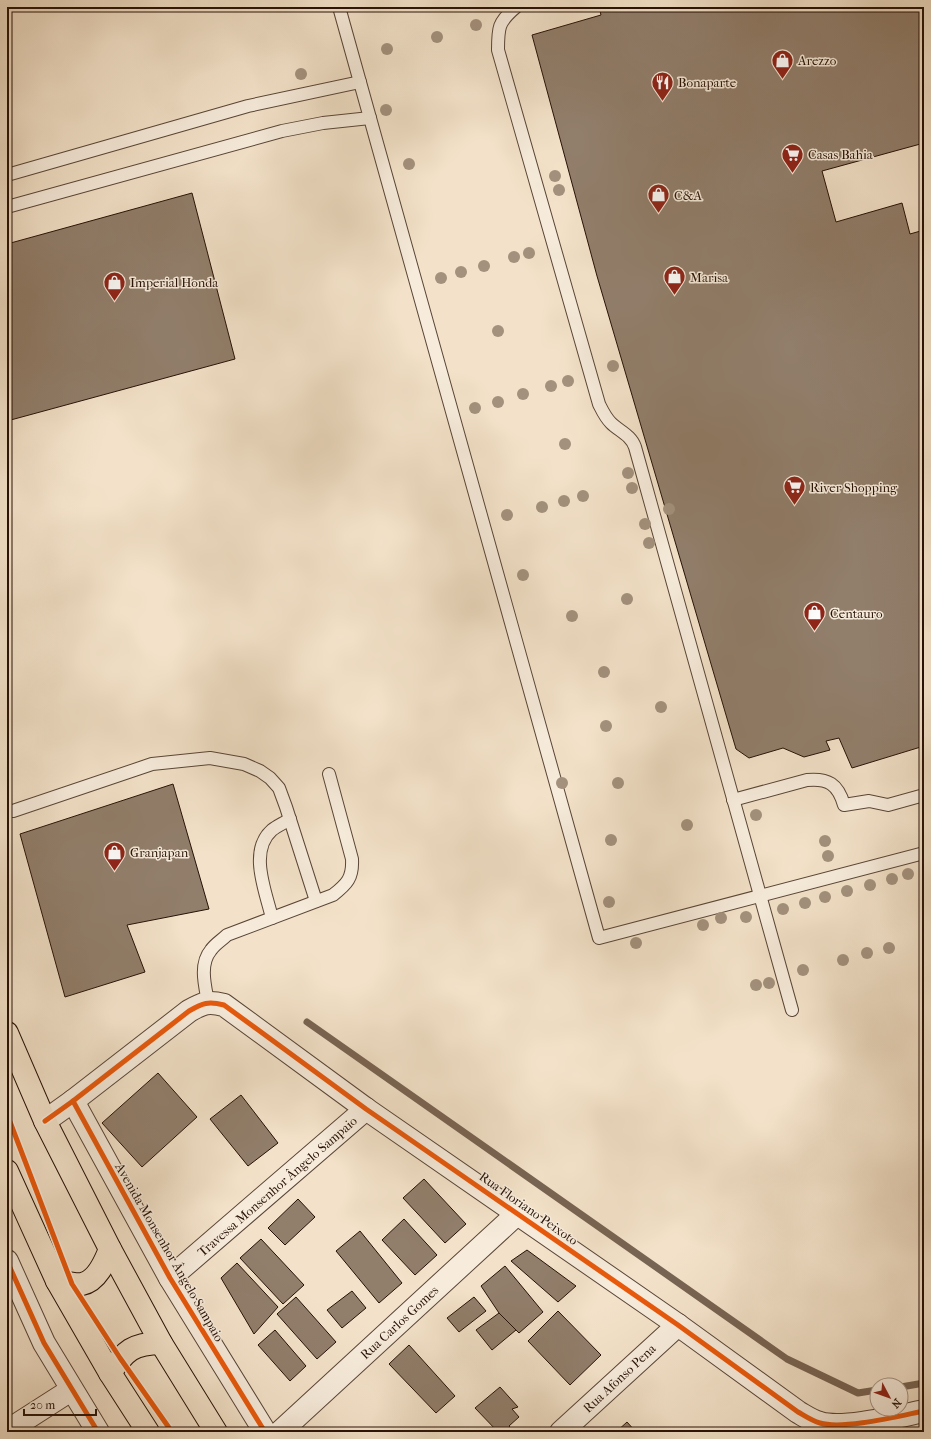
<svg xmlns="http://www.w3.org/2000/svg" width="931" height="1439" font-family="'IM FELL French Canon',serif">
<rect width="100%" height="100%" fill="#f3e2c9"/>
<filter id="stains"><feTurbulence type="fractalNoise" baseFrequency=".005" numOctaves="4"/><feColorMatrix values="0 0 0 0 .2 0 0 0 0 .09 0 0 0 0 .02 0 0 0 .5 -.17"/></filter>
<radialGradient id="worn" r=".72"><stop offset=".6" stop-color="#630" stop-opacity="0"/><stop offset="1" stop-color="#630" stop-opacity=".3"/></radialGradient>
<g fill="none" stroke-linecap="round" stroke-linejoin="round">
<g stroke="#786453" stroke-width="7">
<path d="M 307,1022 L 787,1359 L 858,1393 L 877,1390"/>
<path d="M 901,1387 L 924,1383"/>
</g>
</g>
<g fill="#917e6b" stroke="#271106">
<path d="M 599,7 L 924,7 L 924,143 L 822,171 L 836,222 L 902,203 L 910,234 L 924,230 L 924,746 L 852,768 L 839,738 L 826,741 L 830,750 L 804,757 L 783,748 L 749,758 L 736,749 L 597,276 L 532,35 L 601,15 Z"/>
<path d="M 192,193 L 235,359 L 7,421 L 7,244 Z"/>
<path d="M 173,784 L 209,909 L 127,925 L 145,972 L 65,997 L 20,834 Z"/>
<path d="M 158,1073 L 197,1117 L 142,1167 L 102,1123 Z"/>
<path d="M 241,1095 L 278,1143 L 248,1166 L 210,1119 Z"/>
<path d="M 424,1179 L 466,1224 L 445,1243 L 403,1198 Z"/>
<path d="M 298,1199 L 315,1217 L 285,1245 L 268,1228 Z"/>
<path d="M 404,1219 L 437,1255 L 415,1275 L 382,1240 Z"/>
<path d="M 360,1231 L 402,1283 L 379,1303 L 336,1251 Z"/>
<path d="M 261,1239 L 304,1285 L 283,1304 L 240,1258 Z"/>
<path d="M 527,1250 L 576,1286 L 558,1302 L 511,1261 Z"/>
<path d="M 237,1263 L 278,1307 L 254,1334 L 221,1278 Z"/>
<path d="M 505,1266 L 543,1312 L 519,1333 L 499,1313 L 481,1286 Z"/>
<path d="M 352,1291 L 366,1308 L 342,1328 L 327,1310 Z"/>
<path d="M 296,1297 L 336,1342 L 317,1359 L 277,1314 Z"/>
<path d="M 474,1297 L 486,1311 L 459,1332 L 447,1318 Z"/>
<path d="M 558,1311 L 601,1355 L 570,1385 L 528,1341 Z"/>
<path d="M 499,1313 L 516,1330 L 492,1350 L 476,1330 Z"/>
<path d="M 275,1330 L 306,1366 L 290,1381 L 258,1345 Z"/>
<path d="M 409,1345 L 455,1396 L 436,1413 L 389,1364 Z"/>
<path d="M 500,1387 L 518,1407 L 512,1409 L 519,1417 L 509,1426 L 515,1432 L 498,1432 L 475,1408 Z"/>
<path d="M 627,1422 L 636,1432 L 616,1432 Z"/>
</g>
<g fill="none" stroke-linecap="round" stroke-linejoin="round">
<defs>
<g id="service">
<path d="M 339,7 L 599,938 L 924,853"/>
<path d="M 516,7 C 498,22 498,28 498,50 L 599,404 C 602,410 605,417 611,423 C 619,431 631,435 635,447 L 792,1010"/>
<path d="M 7,175 L 248,106 L 360,82"/>
<path d="M 7,207 L 282,131 L 323,123 L 370,118"/>
<path d="M 733,800 L 807,780 C 828,778 838,784 844,805 L 869,801 L 888,805 L 924,795"/>
<path d="M 13,811 L 152,764 L 210,758 L 244,764 L 260,771 L 270,778 L 279,788 L 286,807 L 316,901"/>
<path d="M 272,918 C 266,892 248,851 272,830 C 277,826 284,823 290,819"/>
<path d="M 208,1002 C 205,986 199,964 211,950 C 215,944 222,940 227,935 L 333,895 C 347,884 353,878 352,859 L 329,774"/>
</g>
<g id="minor">
<path d="M 73,1101 L 170,1278 L 265,1432"/>
<path d="M 45,1121 L 73,1101 L 189,1011 C 203,1003 208,1001 224,1005 L 366,1109 L 678,1325 L 798,1412 C 805,1416 812,1421 820,1423 C 843,1430 899,1416 924,1411"/>
<path d="M 170,1278 L 366,1109"/>
<path d="M 7,1431 L 71,1390"/>
<path d="M 280,1432 L 518,1213"/>
<path d="M 561,1432 L 678,1325"/>
</g>
<path id="tertiary" d="M 7,1261 L 44,1343 L 98,1432"/>
<g id="primary">
<path d="M 7,1033 L 45,1121 L 110,1249 L 161,1343 L 216,1432"/>
<path d="M 7,1171 L 57,1281 L 110,1373 L 148,1432"/>
<path d="M 57,1281 C 64,1282 74,1285 82,1284 C 97,1281 105,1262 110,1249"/>
<path d="M 110,1373 C 126,1350 132,1344 161,1343"/>
</g>
</defs>
<use href="#service" stroke="#5a4537" stroke-width="14"/>
<use href="#minor" stroke="#5a4537" stroke-width="24"/>
<use href="#tertiary" stroke="#5a4537" stroke-width="24"/>
<use href="#primary" stroke="#271106" stroke-width="24"/>
<use href="#service" stroke="#f7ecdc" stroke-width="12"/>
<use href="#minor" stroke="#f7ecdc" stroke-width="22"/>
<use href="#tertiary" stroke="#f7ecdc" stroke-width="22"/>
<use href="#primary" stroke="#f3e2c9" stroke-width="22"/>
<defs>
<g id="cycleway">
<path d="M 73,1101 L 170,1278 L 265,1432"/>
<path d="M 7,1114 L 72,1284 L 120,1358 L 172,1432"/>
<path d="M 45,1121 L 73,1101 L 189,1011 C 203,1003 208,1001 224,1005 L 366,1109 L 678,1325 L 798,1412 C 805,1416 812,1421 820,1423 C 843,1430 899,1416 924,1411"/>
<path d="M 7,1261 L 44,1343 L 98,1432"/>
</g>
</defs>
<use href="#cycleway" stroke="#f7ecdc" stroke-width="8"/>
<use href="#cycleway" stroke="#e8590c" stroke-width="5"/>
</g>
<g fill="#a3917d">
<circle cx="476" cy="25" r="6"/>
<circle cx="437" cy="37" r="6"/>
<circle cx="387" cy="49" r="6"/>
<circle cx="301" cy="74" r="6"/>
<circle cx="386" cy="110" r="6"/>
<circle cx="409" cy="164" r="6"/>
<circle cx="555" cy="176" r="6"/>
<circle cx="559" cy="190" r="6"/>
<circle cx="529" cy="253" r="6"/>
<circle cx="514" cy="257" r="6"/>
<circle cx="484" cy="266" r="6"/>
<circle cx="461" cy="272" r="6"/>
<circle cx="441" cy="278" r="6"/>
<circle cx="498" cy="331" r="6"/>
<circle cx="613" cy="366" r="6"/>
<circle cx="568" cy="381" r="6"/>
<circle cx="551" cy="386" r="6"/>
<circle cx="523" cy="394" r="6"/>
<circle cx="498" cy="402" r="6"/>
<circle cx="475" cy="408" r="6"/>
<circle cx="565" cy="444" r="6"/>
<circle cx="628" cy="473" r="6"/>
<circle cx="632" cy="488" r="6"/>
<circle cx="583" cy="496" r="6"/>
<circle cx="564" cy="501" r="6"/>
<circle cx="542" cy="507" r="6"/>
<circle cx="669" cy="509" r="6"/>
<circle cx="507" cy="515" r="6"/>
<circle cx="645" cy="524" r="6"/>
<circle cx="649" cy="543" r="6"/>
<circle cx="523" cy="575" r="6"/>
<circle cx="627" cy="599" r="6"/>
<circle cx="572" cy="616" r="6"/>
<circle cx="604" cy="672" r="6"/>
<circle cx="661" cy="707" r="6"/>
<circle cx="606" cy="726" r="6"/>
<circle cx="562" cy="783" r="6"/>
<circle cx="618" cy="783" r="6"/>
<circle cx="756" cy="815" r="6"/>
<circle cx="687" cy="825" r="6"/>
<circle cx="611" cy="840" r="6"/>
<circle cx="825" cy="841" r="6"/>
<circle cx="828" cy="856" r="6"/>
<circle cx="908" cy="874" r="6"/>
<circle cx="892" cy="879" r="6"/>
<circle cx="870" cy="885" r="6"/>
<circle cx="847" cy="891" r="6"/>
<circle cx="825" cy="897" r="6"/>
<circle cx="609" cy="902" r="6"/>
<circle cx="805" cy="903" r="6"/>
<circle cx="783" cy="909" r="6"/>
<circle cx="746" cy="917" r="6"/>
<circle cx="721" cy="918" r="6"/>
<circle cx="703" cy="925" r="6"/>
<circle cx="636" cy="943" r="6"/>
<circle cx="889" cy="948" r="6"/>
<circle cx="867" cy="953" r="6"/>
<circle cx="843" cy="960" r="6"/>
<circle cx="803" cy="970" r="6"/>
<circle cx="769" cy="983" r="6"/>
<circle cx="756" cy="985" r="6"/>
</g>
<defs>
<symbol id="shop-pin" viewBox="-11 -11 22 30"><path d="M0 17L-7.5 6A9.5 9.5 0 1 1 7.5 6Z" fill="#8f2418" stroke="#f7ecdc"/><path d="M-5-2.5h2.3a2.7 3.5 0 0 1 5.4 0H5L5.5 6h-11ZM-1.5-2.5h3a1.5 2.3 0 0 0-3 0Z" fill="#fff"/></symbol>
<symbol id="restaurant-pin" viewBox="-11 -11 22 30"><path d="M0 17L-7.5 6A9.5 9.5 0 1 1 7.5 6Z" fill="#8f2418" stroke="#f7ecdc"/><path d="M-5-6h1v4h1v-4h1v4h1v-4h1v5L-1.5 .5V6h-2V.5L-5-1ZM5-6V6H3V1.5H1.5Q1.5-4 5-6Z" fill="#fff"/></symbol>
<symbol id="supermarket-pin" viewBox="-11 -11 22 30"><path d="M0 17L-7.5 6A9.5 9.5 0 1 1 7.5 6Z" fill="#8f2418" stroke="#f7ecdc"/><path d="M-6-5.5h2.5l.6 2H6L4.5 2H-2.5L-4.4-4H-6ZM-1.5 3.2a1.3 1.3 0 1 0 .1 0ZM3 3.2a1.3 1.3 0 1 0 .1 0Z" fill="#fff"/></symbol>
</defs>
<g fill-rule="evenodd">
<use href="#shop-pin" x="770" y="48" width="25" height="34"/>
<use href="#restaurant-pin" x="650" y="70" width="25" height="34"/>
<use href="#supermarket-pin" x="780" y="142" width="25" height="34"/>
<use href="#shop-pin" x="646" y="182" width="25" height="34"/>
<use href="#shop-pin" x="662" y="264" width="25" height="34"/>
<use href="#shop-pin" x="102" y="270" width="25" height="34"/>
<use href="#supermarket-pin" x="782" y="474" width="25" height="34"/>
<use href="#shop-pin" x="802" y="600" width="25" height="34"/>
<use href="#shop-pin" x="102" y="840" width="25" height="34"/>
</g>
<g text-anchor="middle" stroke-width="3" stroke-linejoin="round" paint-order="stroke">
<g font-size="13" fill="#271106" stroke="#f7ecdc" text-anchor="start">
<text x="798" y="65">Arezzo</text>
<text x="678" y="87">Bonaparte</text>
<text x="808" y="159">Casas Bahia</text>
<text x="674" y="200">C&amp;A</text>
<text x="690" y="282">Marisa</text>
<text x="130" y="287">Imperial Honda</text>
<text x="810" y="492">River Shopping</text>
<text x="830" y="618">Centauro</text>
<text x="130" y="857">Granjapan</text>
</g>
<g font-size="13" fill="#271106" stroke="#f7ecdc">
<text transform="translate(277 1186) rotate(-41)" y="5">Travessa Monsenhor Ângelo Sampaio</text>
<text transform="translate(529 1208) rotate(35)" y="5">Rua Floriano Peixoto</text>
<text transform="translate(170 1252) rotate(60)" y="5">Avenida Monsenhor Ângelo Sampaio</text>
<text transform="translate(399 1322) rotate(-43)" y="5">Rua Carlos Gomes</text>
<text transform="translate(619 1378) rotate(-43)" y="5">Rua Afonso Pena</text>
</g>
</g>
<rect width="931" height="1439" fill="none" stroke="#f3e2c9" stroke-width="24"/>
<rect x="8" y="8" width="915" height="1423" fill="none" stroke="#271106" stroke-width="2"/>
<rect x="12" y="12" width="907" height="1415" fill="none" stroke="#271106"/>
<g transform="translate(889 1397) rotate(131)"><circle r="19" fill="#f7ecdc" stroke="#a49486"/>
<path d="M0-3L7 15L0 10L-7 15Z" fill="#8f2418"/>
<text y="-6" font-size="11" font-weight="bold" text-anchor="middle" fill="#271106">N</text>
</g>
<path d="M24 1409v6h72v-6" fill="none" stroke="#271106" stroke-width="2"/>
<text x="30" y="1409" font-size="12" fill="#271106" stroke="#f7ecdc" stroke-width="3" paint-order="stroke">20 m</text>
<rect width="100%" height="100%" filter="url(#stains)"/>
<rect width="100%" height="100%" fill="url(#worn)"/>
</svg>
